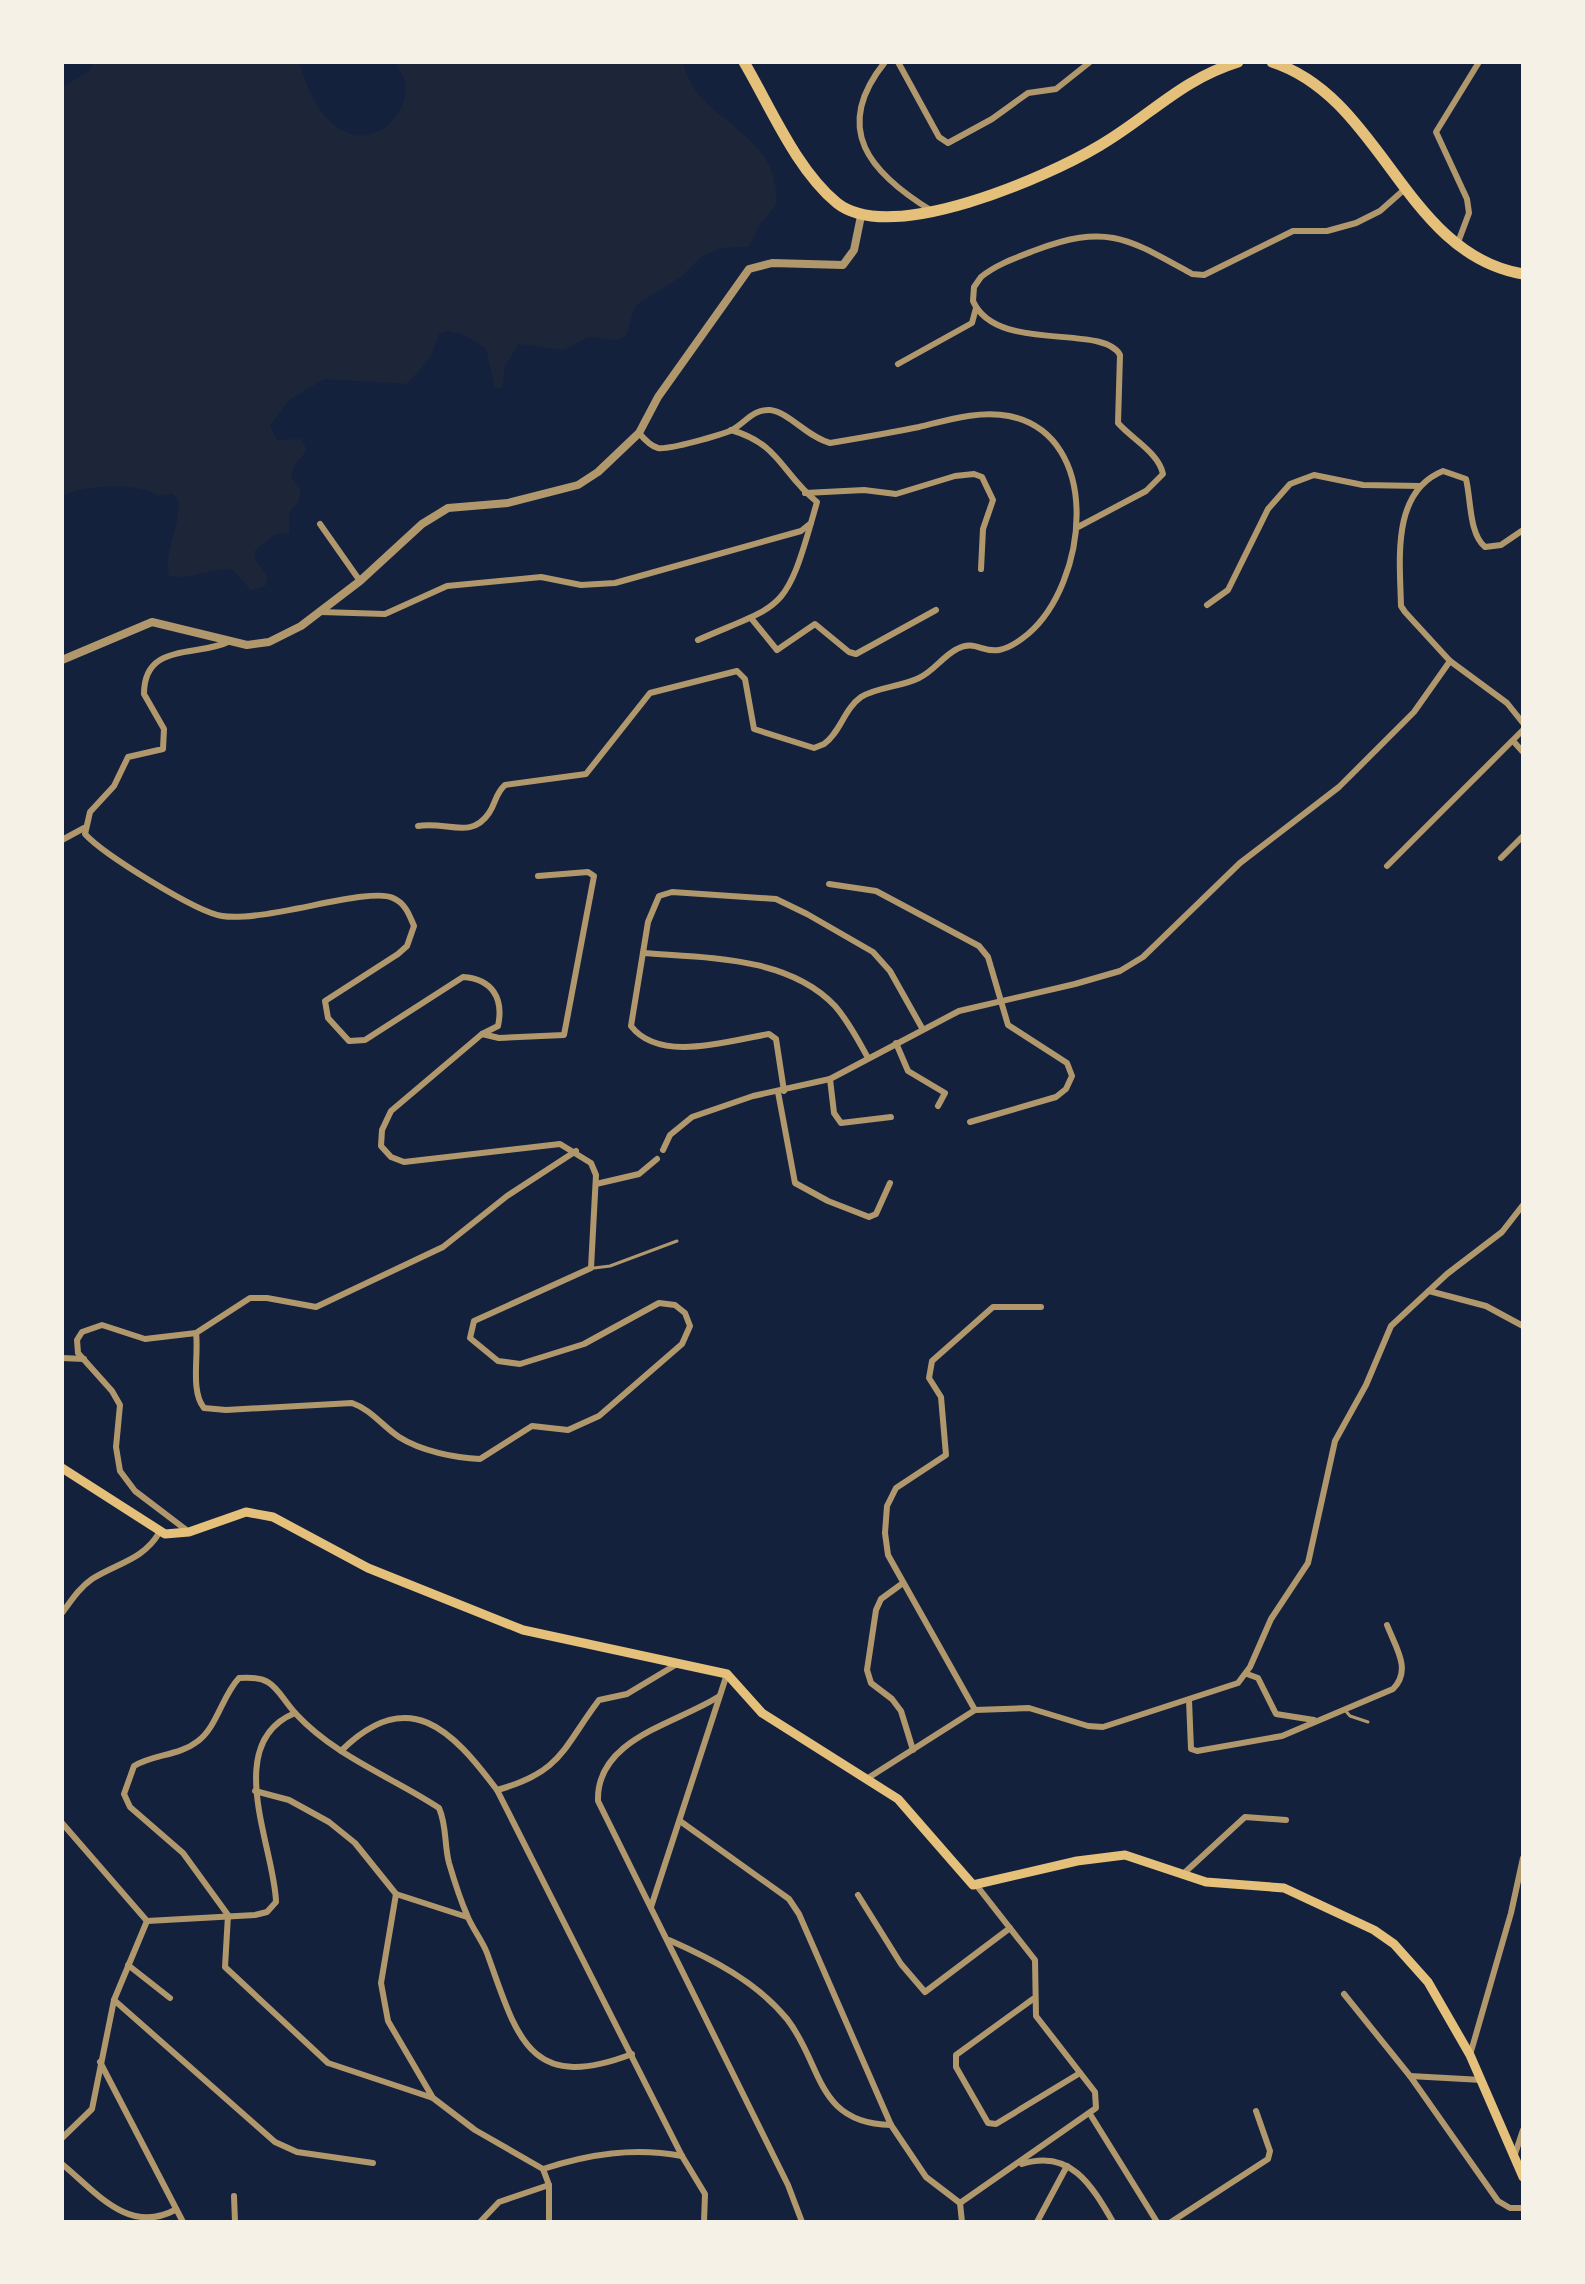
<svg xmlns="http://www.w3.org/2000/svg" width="1585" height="2284" font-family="Roboto,sans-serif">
<rect width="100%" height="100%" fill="#14213d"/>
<path fill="#1d2539" d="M 94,62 L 299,62 C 338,200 439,109 394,62 L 683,62 C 694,123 782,129 776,205 L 760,224 L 749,247 L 721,248 L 701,257 L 682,276 L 635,306 L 626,336 L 617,340 L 588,337 L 564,350 L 519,344 L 505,366 L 502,389 L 495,387 L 486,348 L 464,335 L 449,331 L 439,334 L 430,358 L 407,384 L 324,379 L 289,400 L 270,426 L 277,440 L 301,439 L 307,450 L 294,466 L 291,477 L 301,489 L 298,502 L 289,513 L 289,533 L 274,535 L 255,550 L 255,560 L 268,577 L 265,586 L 251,590 L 233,570 C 210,567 193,580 169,576 C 163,548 182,527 178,499 L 172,494 L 159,496 C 139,482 84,485 62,496 L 62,87 L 89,71 Z"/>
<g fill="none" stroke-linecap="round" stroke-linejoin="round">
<g stroke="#b1986c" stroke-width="3">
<path d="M 594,1268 L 610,1266 L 677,1241"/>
<path d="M 1344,1709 L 1350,1716 L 1368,1722"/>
</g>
<g stroke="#b1986c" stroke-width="6">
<path d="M 885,62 C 831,129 870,173 932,211"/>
<path d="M 898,62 L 939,137 L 948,143 L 992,119 L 1028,93 L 1056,89 L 1090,62"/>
<path d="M 1457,245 L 1469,213 L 1467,199 L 1436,132 L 1479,62"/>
<path d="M 898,364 L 972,323 L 976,308"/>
<path d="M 805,493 L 864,490 L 896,494 L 955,476 L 974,474 L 982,477 L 993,500 L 983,529 L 981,569"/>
<path d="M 320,524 L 360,581"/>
<path d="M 1078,527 L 1146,491 L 1163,474 C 1159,453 1132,439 1118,423 L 1120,355 C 1103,323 996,354 973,301 L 974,287 L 981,277 C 997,264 1018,257 1036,250 C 1108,223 1129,239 1192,274 L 1204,275 L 1293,231 L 1327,231 L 1356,223 L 1380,211 L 1406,188"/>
<path d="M 1523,530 L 1501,545 L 1485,547 C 1469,534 1471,499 1466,479 L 1443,471 C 1391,492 1400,560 1401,606 L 1405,612 L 1450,661 L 1507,703 L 1523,723"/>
<path d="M 1207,605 L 1228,590 L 1268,509 L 1290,484 L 1314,475 L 1363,485 L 1420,486"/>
<path d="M 321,612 L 385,614 L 447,586 L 541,577 L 581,585 L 615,583 L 801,531 L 811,523 L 817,502 C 781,473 780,444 731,430"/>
<path d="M 751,618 L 777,650 L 815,624 L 849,652 L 856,654 L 936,610"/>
<path d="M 698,640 C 780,604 785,614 811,523"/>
<path d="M 1514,742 L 1523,752"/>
<path d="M 418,826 C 447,821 471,840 489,813 C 496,803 495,794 505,785 L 586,774 L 650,693 L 737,671 L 745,679 L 754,729 L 814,748 L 824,744 C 840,733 844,709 861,697 C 877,687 901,687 919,678 C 934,671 943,656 957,649 C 982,635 986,669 1028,634 C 1087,584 1105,436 1009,416 C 980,410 948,420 919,427 C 890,433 860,438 830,443 C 807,437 789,412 770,410 C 753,409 745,423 732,430 C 721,435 669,450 658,448 C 650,446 644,439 639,433"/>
<path d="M 62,840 L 84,828"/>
<path d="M 1501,858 L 1523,836"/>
<path d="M 1387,866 L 1523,730"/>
<path d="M 829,884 L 876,891 L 979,946 L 988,957 L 1008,1025 L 1067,1063 L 1072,1076 L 1066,1089 L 1056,1097 L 970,1122"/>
<path d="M 643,953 C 706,958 788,956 835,1006 C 849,1022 858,1040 868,1058"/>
<path d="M 482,1034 L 499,1038 L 564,1035 L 594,876 L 588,872 L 538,876"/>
<path d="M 896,1043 L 908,1071 L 945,1093 L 938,1106"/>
<path d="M 830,1079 L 834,1113 L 841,1123 L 891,1117"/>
<path d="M 784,1091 L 776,1039 L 769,1034 C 731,1040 660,1064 631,1026 L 648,922 L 659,896 L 672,892 L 776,899 L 807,914 L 873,952 L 890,971 L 922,1028"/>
<path d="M 778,1092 L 795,1183 L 828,1201 L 869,1217 L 876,1214 L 890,1183"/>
<path d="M 663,1150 L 670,1135 L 692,1117 L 753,1096 L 830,1079 L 959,1011 L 1075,984 L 1120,971 L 1143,957 L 1240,863 L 1339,787 L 1414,712 L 1450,661"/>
<path d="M 596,1184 L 639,1174 L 657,1159"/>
<path d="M 1429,1291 L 1486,1306 L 1523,1326"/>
<path d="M 196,1333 C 199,1355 190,1391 204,1408 L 226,1410 L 352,1403 C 372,1410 382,1426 399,1437 C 421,1451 455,1458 480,1459 L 532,1426 L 568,1430 L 599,1416 L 682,1344 L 690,1326 L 685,1313 L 675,1305 L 659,1303 L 584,1344 L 520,1364 L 498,1361 L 470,1338 L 474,1321 L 591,1268 L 596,1175 L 591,1163 L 560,1144 L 404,1162 L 391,1157 L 381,1146 L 382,1130 L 391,1111 L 482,1034 L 498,1026 C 504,998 492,979 463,977 L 365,1040 L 349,1041 L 328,1018 L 325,1001 L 398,954 L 407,946 L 414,926 C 409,914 405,903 393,898 C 369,886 264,923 222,916 C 196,912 103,854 85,834 L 90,812 L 114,786 L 128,757 L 163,749 L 164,729 L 144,694 C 144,641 198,658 230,641"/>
<path d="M 62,1358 L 84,1359"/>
<path d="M 189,1532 L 135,1491 L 120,1471 L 116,1447 L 120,1405 L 112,1391 L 78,1353 L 77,1340 L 82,1332 L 102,1325 L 145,1339 L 196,1333 L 250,1298 L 267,1298 L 316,1307 L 443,1247 L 507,1196 L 576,1151"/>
<path d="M 903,1583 L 881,1599 L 876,1610 L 867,1670 L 871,1683 L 892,1699 L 901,1711 L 913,1750"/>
<path d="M 62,1613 C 71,1601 79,1588 92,1579 C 117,1563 143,1560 159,1533"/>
<path d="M 1247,1674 L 1258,1678 L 1276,1714 L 1314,1720"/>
<path d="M 718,1697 C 675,1724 596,1739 598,1801 L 788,2185 L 802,2222"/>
<path d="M 1189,1700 L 1191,1749 L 1197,1751 L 1282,1736 L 1393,1689 C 1412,1670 1396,1648 1387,1625"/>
<path d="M 975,1710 L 888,1555 L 885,1533 L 887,1506 L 896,1488 L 946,1455 L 941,1397 L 929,1378 L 932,1361 L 993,1307 L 1041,1307"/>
<path d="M 341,1751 C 409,1684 452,1730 497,1790 L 682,2156 L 705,2194 L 704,2222"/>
<path d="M 868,1778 L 975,1710 L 1029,1708 L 1088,1726 L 1103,1727 L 1238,1683 L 1250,1667 L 1271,1619 L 1308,1563 L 1335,1441 L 1366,1385 L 1391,1326 L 1447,1274 L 1502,1232 L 1523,1205"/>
<path d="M 497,1790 C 562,1772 562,1749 599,1700 L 627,1694 L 677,1664"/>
<path d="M 255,1791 L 289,1800 L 329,1822 L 355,1843 L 396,1894 L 467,1917"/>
<path d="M 680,1821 L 789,1899 L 799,1914 L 891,2125 L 926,2177 L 960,2203"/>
<path d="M 62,1823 L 147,1921"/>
<path d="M 1182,1875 L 1245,1817 L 1286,1820"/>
<path d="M 396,1894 L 381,1983 L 388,2021 L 433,2098 L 475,2130 L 543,2169 L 549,2185 L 549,2222"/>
<path d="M 858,1895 L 901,1964 L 925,1992 L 1010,1928"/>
<path d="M 651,1907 L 727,1674"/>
<path d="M 147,1921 L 255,1915 L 267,1912 L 276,1902 C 275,1849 221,1743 295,1713"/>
<path d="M 669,1940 C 712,1959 757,1982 787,2019 C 823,2065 815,2123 891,2125"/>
<path d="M 128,1965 L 170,1998"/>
<path d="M 1344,1994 L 1410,2076 L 1498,2201 L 1510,2208 L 1523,2208"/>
<path d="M 1033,1999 L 956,2055 L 956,2067 L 988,2123 L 996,2124 L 1080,2073"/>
<path d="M 114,2000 L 275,2142 L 297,2152 L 373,2163"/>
<path d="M 1470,2055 L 1511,1913 L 1523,1858"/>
<path d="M 100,2062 L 183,2222"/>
<path d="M 1410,2076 L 1482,2080"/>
<path d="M 433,2098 L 328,2063 L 225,1967 L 228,1915 L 183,1853 L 130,1807 L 124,1794 L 134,1766 C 154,1754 179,1756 198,1741 C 217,1727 222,1696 239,1678 C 276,1675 275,1691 296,1714 C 336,1757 392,1777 439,1808 C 447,1826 444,1844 449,1863 C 454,1880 460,1899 467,1915 C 472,1928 482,1940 487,1953 C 517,2036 528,2094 632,2054"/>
<path d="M 1090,2114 L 1157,2222"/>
<path d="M 62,2138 L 92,2109 L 114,2000 L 147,1921"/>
<path d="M 1515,2154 L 1523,2130"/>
<path d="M 62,2164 C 95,2191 128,2235 175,2210"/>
<path d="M 1022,2164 C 1070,2149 1091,2184 1113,2222"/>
<path d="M 543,2169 C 589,2154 634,2147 682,2156"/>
<path d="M 234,2196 L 235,2222"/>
<path d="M 960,2203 L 1096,2108 L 1095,2092 L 1036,2016 L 1035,1960 L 977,1886"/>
<path d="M 960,2203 L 962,2222"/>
<path d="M 480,2222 L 499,2202 L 549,2185"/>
<path d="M 1037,2222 L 1067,2166"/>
<path d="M 1171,2222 L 1268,2159 L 1270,2151 L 1256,2111"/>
</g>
<path stroke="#b1986c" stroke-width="8" d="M 62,660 L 152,622 L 247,645 L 269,642 L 301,626 L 360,581 L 422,524 L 448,508 L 508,503 L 578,485 L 598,472 L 639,433 L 658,397 L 749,269 L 772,263 L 843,265 L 854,250 L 861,216"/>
<path stroke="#e5c07b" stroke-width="9" d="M 62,1468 L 165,1534 L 189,1532 L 246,1512 L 273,1517 L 368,1568 L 523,1630 L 727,1674 L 762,1713 L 898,1799 L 973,1885 L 1077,1861 L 1125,1855 L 1206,1882 L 1284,1888 L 1374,1930 L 1394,1944 L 1428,1982 L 1470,2055 L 1523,2177"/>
<g stroke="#e5c07b" stroke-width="11">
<path d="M 744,62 C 771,108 796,169 837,203 C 891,246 1047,177 1099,146 C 1149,117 1180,80 1238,62"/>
<path d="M 1272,62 C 1383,98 1404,254 1523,274"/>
</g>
</g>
<rect width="1585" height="2284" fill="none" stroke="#f6f1e7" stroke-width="128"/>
</svg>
